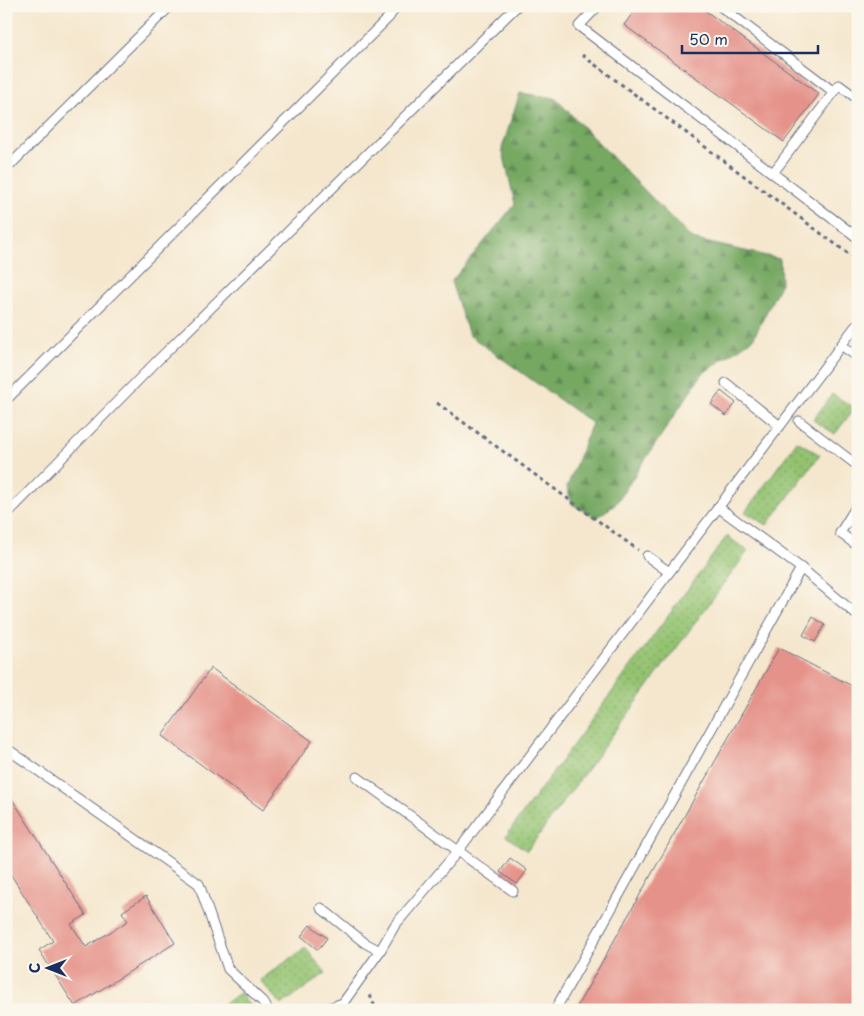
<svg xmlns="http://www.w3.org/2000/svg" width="864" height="1016" font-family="'Playpen Sans',sans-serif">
<defs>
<pattern id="grass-dots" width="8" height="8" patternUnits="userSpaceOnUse" patternTransform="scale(1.25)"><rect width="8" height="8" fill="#93c270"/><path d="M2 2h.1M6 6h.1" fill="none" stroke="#779e5f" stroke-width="1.8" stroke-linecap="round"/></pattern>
<pattern id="forest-firs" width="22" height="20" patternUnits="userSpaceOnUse" patternTransform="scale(1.25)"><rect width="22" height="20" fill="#76a862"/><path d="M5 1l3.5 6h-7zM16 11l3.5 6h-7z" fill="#608954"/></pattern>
</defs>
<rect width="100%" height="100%" fill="#fbf7ec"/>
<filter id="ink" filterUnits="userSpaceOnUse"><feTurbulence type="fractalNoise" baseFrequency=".02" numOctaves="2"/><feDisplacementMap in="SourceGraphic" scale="10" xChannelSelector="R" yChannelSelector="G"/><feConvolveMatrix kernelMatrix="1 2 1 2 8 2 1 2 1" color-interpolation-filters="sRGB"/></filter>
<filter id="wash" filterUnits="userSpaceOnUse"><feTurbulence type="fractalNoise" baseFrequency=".0096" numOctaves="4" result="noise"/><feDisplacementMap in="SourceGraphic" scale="20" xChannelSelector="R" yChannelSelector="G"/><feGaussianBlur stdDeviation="1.12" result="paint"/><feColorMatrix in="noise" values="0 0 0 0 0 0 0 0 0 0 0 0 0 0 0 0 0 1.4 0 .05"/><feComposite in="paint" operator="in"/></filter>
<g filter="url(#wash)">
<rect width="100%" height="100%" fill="#f5e7ce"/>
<g fill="url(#grass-dots)" stroke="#577867">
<path d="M 832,394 L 855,408 L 835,434 L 813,420 Z"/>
<path d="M 797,441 L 820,455 L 767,525 L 745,512 Z"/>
<path d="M 727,536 L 748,551 L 527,851 L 506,836 Z"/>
<path d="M 305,948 L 326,973 L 281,1005 L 260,980 Z"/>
<path d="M 240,993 L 253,1010 L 214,1010 Z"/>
</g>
<path fill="url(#forest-firs)" stroke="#486c60" d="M 520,93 L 555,98 L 692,239 L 780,259 L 781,283 L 753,339 L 702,374 L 615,505 L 596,518 L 572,504 L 567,487 L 592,423 L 469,335 L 451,282 L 515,204 L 502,148 Z"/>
<g id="blocks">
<g fill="#e5938a">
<path d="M 638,6 L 699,6 L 819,94 L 784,142 L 624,25 Z"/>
<path d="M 721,391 L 736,403 L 726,416 L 711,404 Z"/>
<path d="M 813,617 L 825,625 L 815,642 L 803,635 Z"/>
<path d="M 779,648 L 858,689 L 858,1010 L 575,1010 Z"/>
<path d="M 211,668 L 312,741 L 263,810 L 162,736 Z"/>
<path d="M 9,794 L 86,915 L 71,924 L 86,947 L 128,921 L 122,912 L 146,896 L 175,943 L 75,1006 L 39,950 L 53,941 L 6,867 L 6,796 Z"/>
<path d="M 510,858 L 527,870 L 517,884 L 500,872 Z"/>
<path d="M 310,925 L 327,938 L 318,950 L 301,936 Z"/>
</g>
</g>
</g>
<g filter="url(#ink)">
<use href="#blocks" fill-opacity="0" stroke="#676f85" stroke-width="1"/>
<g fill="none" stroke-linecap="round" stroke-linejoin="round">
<defs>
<g id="lane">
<path d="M 598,6 L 579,26 L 858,238"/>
<path d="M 720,6 L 834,92 L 773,173"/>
<path d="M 834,92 L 839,85 L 858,99"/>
<path d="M 6,169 L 170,6"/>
<path d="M 841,345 L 858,357"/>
<path d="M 726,383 L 780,426"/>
<path d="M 6,400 L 389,17 L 396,6"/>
<path d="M 799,421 L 858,466"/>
<path d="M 858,504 L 840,533 L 858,546"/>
<path d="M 718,507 L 801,568 L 858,616"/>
<path d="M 6,515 L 155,363 L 517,6"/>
<path d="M 647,556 L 669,572"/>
<path d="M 6,748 L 199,884 L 228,969 L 263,1002 L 268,1010"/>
<path d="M 357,777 L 513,891"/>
<path d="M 321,908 L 365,943 L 380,951"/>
<path d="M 323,1010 L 343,1003 L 380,951 L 395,925 L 458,851 L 858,323"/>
<path d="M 555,1010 L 801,568"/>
</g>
</defs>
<use href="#lane" stroke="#676f85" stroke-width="11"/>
<g stroke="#676f85" stroke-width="3" stroke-dasharray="4 4" stroke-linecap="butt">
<path d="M 582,55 L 858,261"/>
<path d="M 437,403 L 638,550"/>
<path d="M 370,995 L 376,1010"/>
</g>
<use href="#lane" stroke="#fff" stroke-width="9"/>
</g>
</g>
<rect width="864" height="1016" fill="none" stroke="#fbf7ec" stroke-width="25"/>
<g transform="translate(48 968) rotate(270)" stroke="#fbf7ec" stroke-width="4" paint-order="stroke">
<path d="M0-4L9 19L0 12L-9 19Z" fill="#1b2f5e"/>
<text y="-8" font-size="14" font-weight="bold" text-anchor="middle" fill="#1b2f5e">С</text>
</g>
<path d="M682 45v8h136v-8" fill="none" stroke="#1b2f5e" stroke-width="2.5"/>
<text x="689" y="45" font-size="15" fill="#1b2f5e" stroke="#fbf7ec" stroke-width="4" paint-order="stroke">50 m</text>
</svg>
